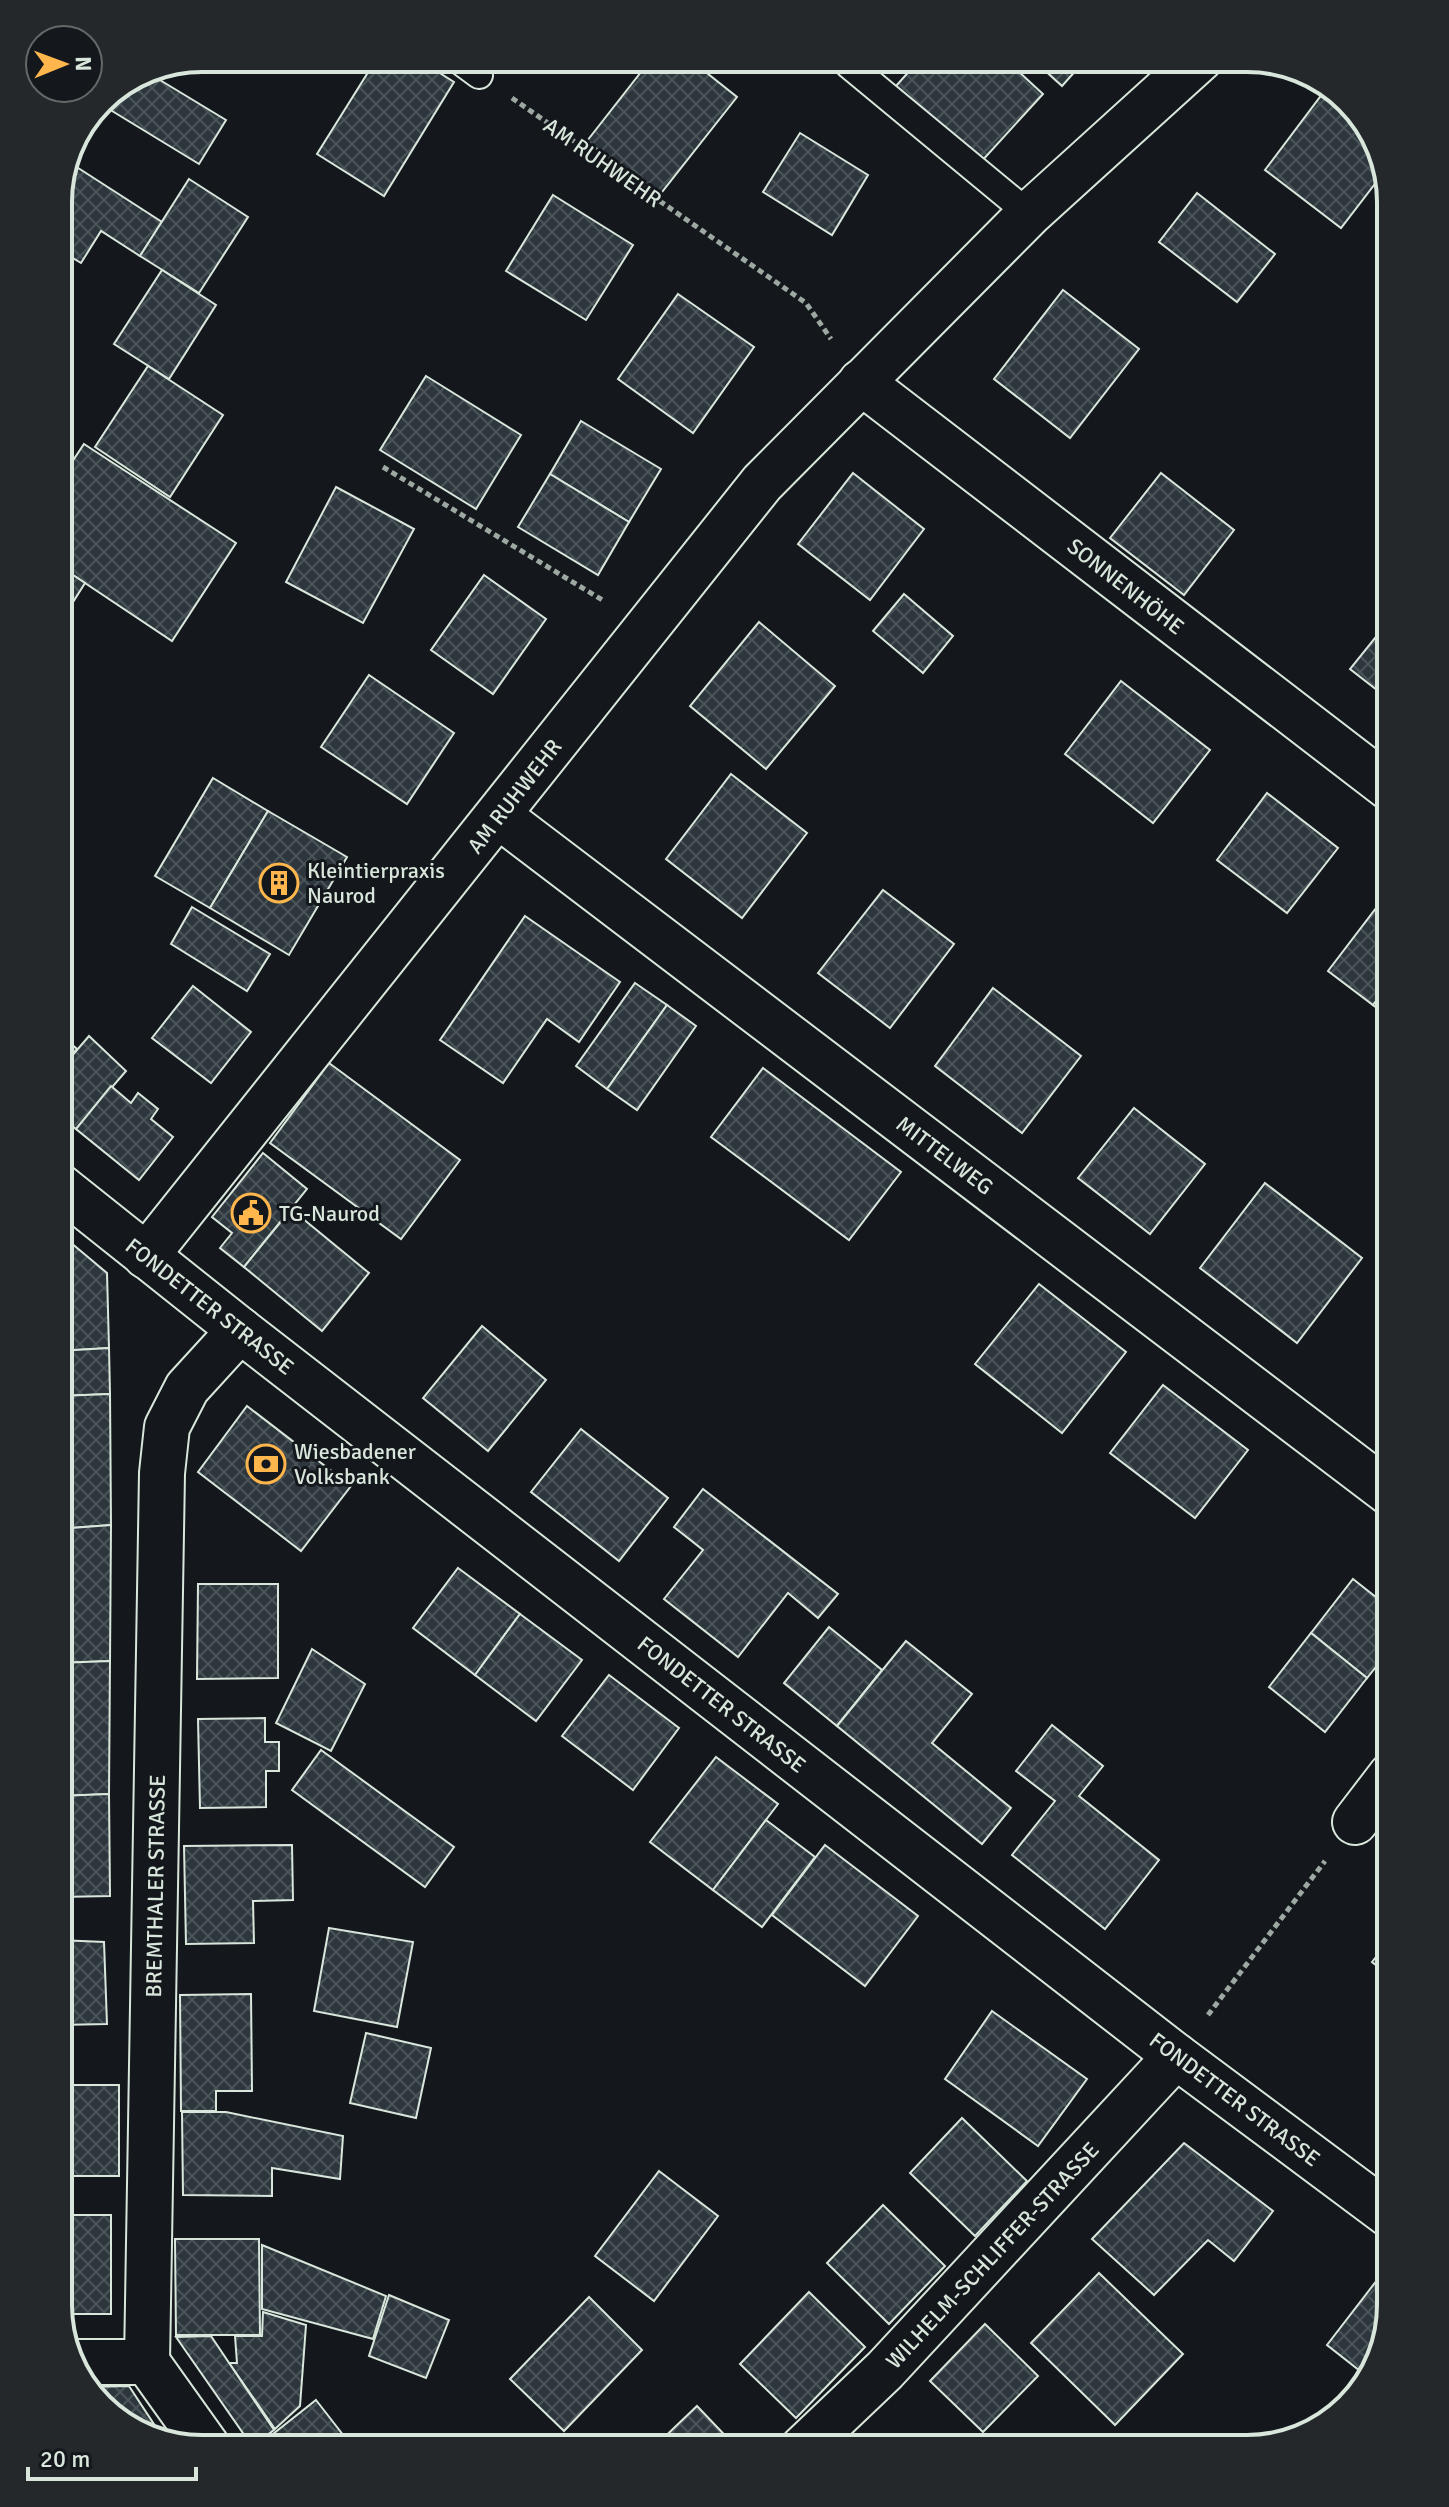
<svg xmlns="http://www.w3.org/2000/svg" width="1449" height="2507" font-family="Signika,sans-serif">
<defs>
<pattern id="building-cross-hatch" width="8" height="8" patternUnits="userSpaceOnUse" patternTransform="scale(2)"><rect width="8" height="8" fill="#2c363c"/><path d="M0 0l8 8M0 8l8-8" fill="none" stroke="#4a5358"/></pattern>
</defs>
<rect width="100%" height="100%" fill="#14181c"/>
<g fill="url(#building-cross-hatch)" stroke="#d8e6dc" stroke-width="2">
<path d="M 377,58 L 416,58 L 454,82 L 384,196 L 317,154 Z"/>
<path d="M 652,58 L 688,58 L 737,97 L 658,197 L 587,141 Z"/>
<path d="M 921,58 L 1004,58 L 1043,94 L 980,163 L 896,86 Z"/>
<path d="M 1031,58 L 1087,58 L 1062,86 Z"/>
<path d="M 145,71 L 226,120 L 199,164 L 99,103 Z"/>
<path d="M 1323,93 L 1363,124 L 1376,139 L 1384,172 L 1341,228 L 1265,170 Z"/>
<path d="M 800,133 L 868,175 L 832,235 L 763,192 Z"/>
<path d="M 72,164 L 162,222 L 140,256 L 101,231 L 81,263 L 58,249 L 58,194 Z"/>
<path d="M 189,179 L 248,217 L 199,293 L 140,256 Z"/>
<path d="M 1197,193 L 1275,254 L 1237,302 L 1159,242 Z"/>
<path d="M 553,195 L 633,245 L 586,320 L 506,271 Z"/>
<path d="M 162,270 L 216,305 L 169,379 L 114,344 Z"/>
<path d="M 1063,290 L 1139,349 L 1070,438 L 994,379 Z"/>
<path d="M 678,294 L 754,347 L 693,433 L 618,379 Z"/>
<path d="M 148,366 L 223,415 L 170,497 L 95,447 Z"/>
<path d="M 426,376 L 521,435 L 476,509 L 380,450 Z"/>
<path d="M 581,421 L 661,469 L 629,522 L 550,474 Z"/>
<path d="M 84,444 L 236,543 L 172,641 L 58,565 L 58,483 Z"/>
<path d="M 853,473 L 924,529 L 870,600 L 798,544 Z"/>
<path d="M 1161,473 L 1234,530 L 1184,595 L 1110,538 Z"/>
<path d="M 550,474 L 629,522 L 598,575 L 518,527 Z"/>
<path d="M 336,487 L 414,529 L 363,623 L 286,582 Z"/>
<path d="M 58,565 L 85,583 L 58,626 Z"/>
<path d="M 484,575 L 546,619 L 493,694 L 431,650 Z"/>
<path d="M 904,594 L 953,636 L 923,673 L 873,631 Z"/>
<path d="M 1391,618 L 1391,701 L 1350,669 Z"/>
<path d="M 759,622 L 835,686 L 766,769 L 690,706 Z"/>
<path d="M 369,675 L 454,733 L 407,804 L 321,747 Z"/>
<path d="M 1121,681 L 1210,750 L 1153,823 L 1065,754 Z"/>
<path d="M 731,774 L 807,833 L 742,918 L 666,859 Z"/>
<path d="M 213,778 L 268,811 L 210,908 L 155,876 Z"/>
<path d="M 1267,793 L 1338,848 L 1287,913 L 1217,860 Z"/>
<path d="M 268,811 L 347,857 L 289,955 L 210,908 Z"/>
<path d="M 883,890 L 954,944 L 890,1028 L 818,973 Z"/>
<path d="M 1383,899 L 1391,905 L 1391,982 L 1373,1005 L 1328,971 Z"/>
<path d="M 192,907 L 270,954 L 247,991 L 171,944 Z"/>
<path d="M 525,916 L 620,982 L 579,1042 L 547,1019 L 503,1083 L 440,1040 Z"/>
<path d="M 1391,982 L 1391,1019 L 1373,1005 Z"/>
<path d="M 635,983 L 667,1005 L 607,1089 L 576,1066 Z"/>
<path d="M 193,986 L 251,1032 L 211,1083 L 152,1038 Z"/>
<path d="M 993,988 L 1081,1056 L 1022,1133 L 935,1066 Z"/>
<path d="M 667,1005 L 696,1026 L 637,1110 L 607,1089 Z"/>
<path d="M 58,1033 L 77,1049 L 58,1072 Z"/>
<path d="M 89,1036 L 126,1071 L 76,1129 L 58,1115 L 58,1072 Z"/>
<path d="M 329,1063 L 460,1160 L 401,1239 L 270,1143 Z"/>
<path d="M 763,1068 L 901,1172 L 849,1240 L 711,1137 Z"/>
<path d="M 111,1086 L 131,1103 L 138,1093 L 158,1109 L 151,1119 L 173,1137 L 139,1180 L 76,1129 Z"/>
<path d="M 1134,1108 L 1205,1164 L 1150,1234 L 1078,1178 Z"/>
<path d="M 263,1153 L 307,1189 L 244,1267 L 220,1248 L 232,1233 L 212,1217 Z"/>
<path d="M 1265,1183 L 1362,1258 L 1297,1343 L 1200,1268 Z"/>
<path d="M 291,1209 L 369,1273 L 322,1331 L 244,1267 Z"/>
<path d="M 58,1232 L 107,1273 L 109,1348 L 58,1351 Z"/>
<path d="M 1039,1284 L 1126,1352 L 1062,1433 L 975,1364 Z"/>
<path d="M 482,1326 L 546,1380 L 488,1451 L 423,1398 Z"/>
<path d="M 109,1348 L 110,1394 L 58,1396 L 58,1351 Z"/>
<path d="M 1163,1385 L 1248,1450 L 1195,1518 L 1110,1453 Z"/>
<path d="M 110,1394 L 111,1525 L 58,1529 L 58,1396 Z"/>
<path d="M 247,1406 L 351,1486 L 301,1551 L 198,1472 Z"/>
<path d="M 581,1429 L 668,1498 L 619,1561 L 531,1492 Z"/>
<path d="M 703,1489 L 838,1594 L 818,1618 L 788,1593 L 738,1657 L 664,1599 L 703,1550 L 674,1527 Z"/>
<path d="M 111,1525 L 110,1661 L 58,1663 L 58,1529 Z"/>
<path d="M 458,1568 L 520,1614 L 475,1675 L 413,1628 Z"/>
<path d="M 1353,1579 L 1391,1609 L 1391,1648 L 1367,1678 L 1311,1633 Z"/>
<path d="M 198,1584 L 278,1584 L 278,1678 L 197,1679 Z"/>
<path d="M 520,1614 L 582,1660 L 536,1721 L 475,1675 Z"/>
<path d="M 829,1627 L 882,1670 L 837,1726 L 784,1683 Z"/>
<path d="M 1311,1633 L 1367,1678 L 1325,1732 L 1269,1687 Z"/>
<path d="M 906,1641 L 972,1694 L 932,1743 L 1011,1808 L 982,1844 L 837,1726 Z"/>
<path d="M 312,1649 L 365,1684 L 331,1751 L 276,1723 Z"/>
<path d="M 110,1661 L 109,1794 L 58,1796 L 58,1663 Z"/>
<path d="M 609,1675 L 679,1728 L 633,1790 L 562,1736 Z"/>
<path d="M 265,1718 L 265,1742 L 279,1742 L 279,1771 L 266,1771 L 266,1807 L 200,1808 L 198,1719 Z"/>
<path d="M 1052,1725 L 1103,1766 L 1079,1796 L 1159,1860 L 1105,1929 L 1012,1855 L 1055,1801 L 1016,1771 Z"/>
<path d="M 321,1750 L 454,1847 L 425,1887 L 292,1790 Z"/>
<path d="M 716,1757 L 778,1804 L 713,1890 L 650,1842 Z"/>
<path d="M 109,1794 L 110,1896 L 58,1897 L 58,1796 Z"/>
<path d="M 766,1820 L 815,1857 L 762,1927 L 713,1890 Z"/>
<path d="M 292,1845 L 293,1900 L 253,1901 L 254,1943 L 186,1944 L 184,1846 Z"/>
<path d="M 825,1845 L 918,1916 L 865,1986 L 772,1915 Z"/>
<path d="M 329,1928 L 413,1942 L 397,2027 L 314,2011 Z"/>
<path d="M 1391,1938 L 1391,1977 L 1372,1962 Z"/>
<path d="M 58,1940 L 104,1942 L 107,2024 L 58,2025 Z"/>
<path d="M 251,1994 L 252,2091 L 216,2091 L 216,2111 L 181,2111 L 180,1995 Z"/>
<path d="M 992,2011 L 1087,2079 L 1038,2146 L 945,2079 Z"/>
<path d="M 366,2033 L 431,2048 L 416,2118 L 350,2103 Z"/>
<rect x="58" y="2085" width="61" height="91"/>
<path d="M 182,2112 L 226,2112 L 343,2136 L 340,2179 L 272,2168 L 272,2196 L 183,2195 Z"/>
<path d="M 962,2118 L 1027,2181 L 975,2236 L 910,2173 Z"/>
<path d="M 1184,2143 L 1273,2211 L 1234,2261 L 1208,2240 L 1154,2295 L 1092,2239 Z"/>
<path d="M 659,2171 L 718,2216 L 654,2301 L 595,2256 Z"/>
<path d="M 883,2205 L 945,2266 L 889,2324 L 827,2263 Z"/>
<path d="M 58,2215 L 111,2215 L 111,2314 L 60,2314 Z"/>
<path d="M 175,2239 L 259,2239 L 260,2335 L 176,2335 Z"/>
<path d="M 262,2245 L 386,2296 L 373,2339 L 262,2309 Z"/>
<path d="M 1384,2271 L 1391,2276 L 1391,2305 L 1369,2378 L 1327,2345 Z"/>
<path d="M 1099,2273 L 1183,2354 L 1115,2425 L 1031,2343 Z"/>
<path d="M 809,2292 L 865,2347 L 796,2418 L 740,2364 Z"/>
<path d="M 389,2295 L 449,2320 L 426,2378 L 369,2356 Z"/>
<path d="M 589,2297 L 642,2350 L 564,2431 L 510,2379 Z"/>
<path d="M 263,2312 L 306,2325 L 300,2406 L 275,2429 L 229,2363 L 237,2363 L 235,2336 L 262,2336 Z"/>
<path d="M 985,2324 L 1038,2376 L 983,2432 L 930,2381 Z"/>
<path d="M 211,2336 L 274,2430 L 252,2446 L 176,2337 Z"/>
<path d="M 129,2386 L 163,2438 L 123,2425 L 89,2387 Z"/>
<path d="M 316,2400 L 354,2449 L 254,2449 Z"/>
<path d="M 697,2406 L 738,2449 L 652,2449 Z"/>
</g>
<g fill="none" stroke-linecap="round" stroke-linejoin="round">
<defs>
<g id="lane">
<path d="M 456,58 L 479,75"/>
<path d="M 855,58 L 849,65 L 1029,214"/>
</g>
<g id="street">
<path d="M 861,382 L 1391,789"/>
<path d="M 499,816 L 1391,1494"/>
<path d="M 146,1256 L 762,483 L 1029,214 L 1201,58"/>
<path d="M 1355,1822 L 1391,1775"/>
<path d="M 71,2362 L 147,2362"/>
<path d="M 209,2449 L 147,2362 L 162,1473 L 167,1427 L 187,1388 L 240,1330"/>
<path d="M 802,2449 L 885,2370 L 1176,2056"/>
</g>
<path id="secondary" d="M 58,1185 L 240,1330 L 1176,2056 L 1391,2216"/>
</defs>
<use href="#lane" stroke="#d8e6dc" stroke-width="30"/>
<use href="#street" stroke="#d8e6dc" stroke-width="48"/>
<use href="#secondary" stroke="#d8e6dc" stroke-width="48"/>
<g stroke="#9da8a2" stroke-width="5" stroke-dasharray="6 4" stroke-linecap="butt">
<path d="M 512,98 L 806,303 L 831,339"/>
<path d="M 383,467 L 604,601"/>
<path d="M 1208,2015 L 1325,1861"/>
</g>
<use href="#lane" stroke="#14181c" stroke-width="26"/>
<use href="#street" stroke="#14181c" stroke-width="44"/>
<use href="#secondary" stroke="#14181c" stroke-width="44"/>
</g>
<defs>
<symbol id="building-ring" viewBox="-11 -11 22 22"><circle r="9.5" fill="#14181c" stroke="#ffb74d" stroke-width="1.5"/><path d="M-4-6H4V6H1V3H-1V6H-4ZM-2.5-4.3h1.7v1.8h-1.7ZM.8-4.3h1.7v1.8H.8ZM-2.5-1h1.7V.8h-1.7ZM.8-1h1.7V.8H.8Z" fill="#ffb74d"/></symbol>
<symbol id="civic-ring" viewBox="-11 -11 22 22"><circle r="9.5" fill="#14181c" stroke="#ffb74d" stroke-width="1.5"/><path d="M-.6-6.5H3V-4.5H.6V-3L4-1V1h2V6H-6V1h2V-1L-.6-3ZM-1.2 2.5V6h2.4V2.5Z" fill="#ffb74d"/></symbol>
<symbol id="bank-ring" viewBox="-11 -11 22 22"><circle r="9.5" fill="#14181c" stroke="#ffb74d" stroke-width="1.5"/><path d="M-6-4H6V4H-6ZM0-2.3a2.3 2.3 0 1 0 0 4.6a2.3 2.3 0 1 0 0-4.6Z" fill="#ffb74d"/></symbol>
</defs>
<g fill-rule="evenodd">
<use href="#building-ring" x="257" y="861" width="44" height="44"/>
<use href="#civic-ring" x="229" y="1191" width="44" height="44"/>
<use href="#bank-ring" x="244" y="1442" width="44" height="44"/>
</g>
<g text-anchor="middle" stroke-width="6" stroke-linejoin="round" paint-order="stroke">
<g font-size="22" fill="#d8e6dc" stroke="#14181c">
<text transform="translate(603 162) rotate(35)" y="8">AM RUHWEHR</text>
<text transform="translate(1126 586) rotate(38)" y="8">SONNENHÖHE</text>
<text transform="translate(514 796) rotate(-52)" y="8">AM RUHWEHR</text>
<text transform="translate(945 1155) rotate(37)" y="8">MITTELWEG</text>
<text transform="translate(210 1306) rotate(38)" y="8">FONDETTER STRASSE</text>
<text transform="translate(722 1704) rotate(38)" y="8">FONDETTER STRASSE</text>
<text transform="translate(155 1886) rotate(-89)" y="8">BREMTHALER STRASSE</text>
<text transform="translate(1235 2099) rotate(37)" y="8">FONDETTER STRASSE</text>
<text transform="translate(992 2255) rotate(-47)" y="8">WILHELM-SCHLIFFER-STRASSE</text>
</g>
<g font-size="22" fill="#d8e6dc" stroke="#14181c" text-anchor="start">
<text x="307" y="878">Kleintierpraxis<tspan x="307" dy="25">Naurod</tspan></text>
<text x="279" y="1221">TG-Naurod</text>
<text x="294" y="1459">Wiesbadener<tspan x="294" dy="25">Volksbank</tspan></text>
</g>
</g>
<path d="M0 0H1449V2507H0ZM202 72H1247A130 130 0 0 1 1377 202V2305A130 130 0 0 1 1247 2435H202A130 130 0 0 1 72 2305V202A130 130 0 0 1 202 72Z" fill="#24282b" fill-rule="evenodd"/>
<path fill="none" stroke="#d8e6dc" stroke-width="4" d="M202 72H1247A130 130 0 0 1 1377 202V2305A130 130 0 0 1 1247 2435H202A130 130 0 0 1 72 2305V202A130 130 0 0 1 202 72Z"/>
<g transform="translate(64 64) rotate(89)"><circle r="38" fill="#14181c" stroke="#626a69" stroke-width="2"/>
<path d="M0-6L14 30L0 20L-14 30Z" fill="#ffb74d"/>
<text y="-12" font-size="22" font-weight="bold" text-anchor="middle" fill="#d8e6dc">N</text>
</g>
<path d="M28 2467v12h168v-12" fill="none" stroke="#d8e6dc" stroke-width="4"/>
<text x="40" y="2467" font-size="24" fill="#d8e6dc" stroke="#14181c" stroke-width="6" paint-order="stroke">20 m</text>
</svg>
